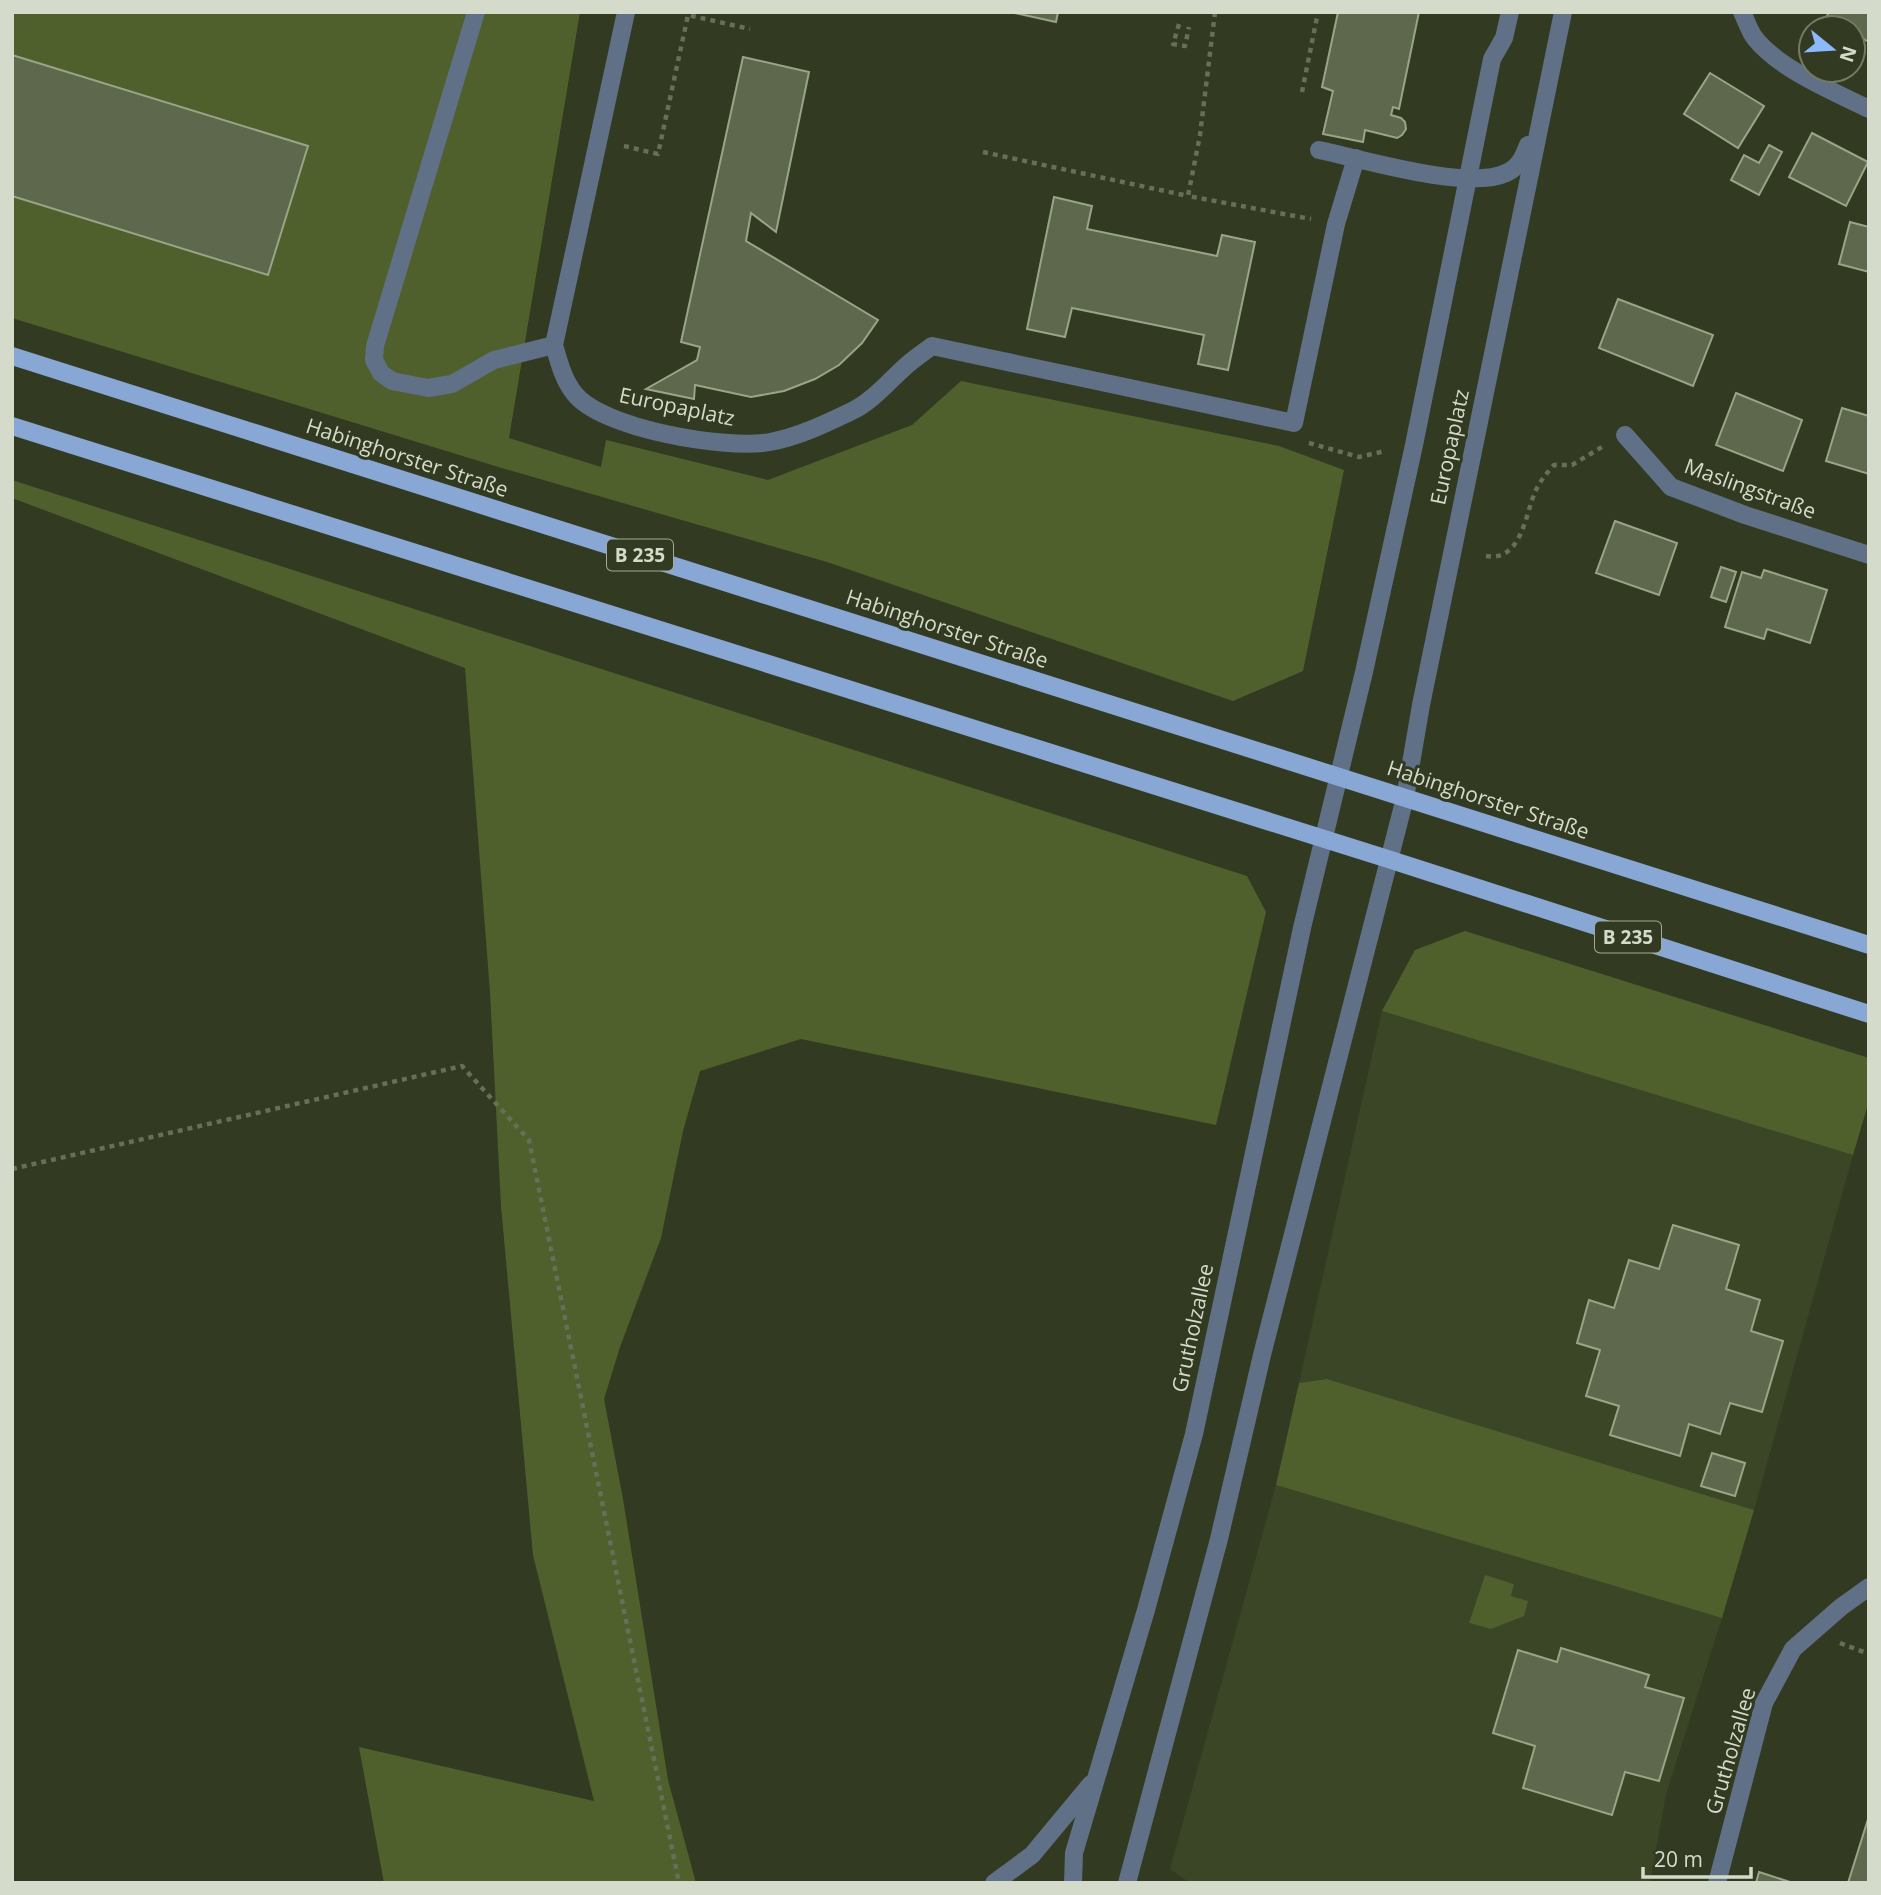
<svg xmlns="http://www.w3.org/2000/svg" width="1881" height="1895" font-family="'Open Sans',sans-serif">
<rect width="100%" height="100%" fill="#323b21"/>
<g fill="#3a4625">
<path d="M 1382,1011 L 1853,1155 L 1754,1510 L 1327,1379 L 1299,1383 Z"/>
<path d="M 1276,1485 L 1722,1618 L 1666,1794 L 1650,1883 L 1190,1883 L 1170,1869 Z"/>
</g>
<g fill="#4f602d">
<path d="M 12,12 L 580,12 L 509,438 L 601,467 L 606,440 L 768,480 L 912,425 L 961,381 L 1279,446 L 1344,470 L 1303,671 L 1233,701 L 827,562 L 505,469 L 12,318 Z"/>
<path d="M 12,480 L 1247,876 L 1266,912 L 1216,1125 L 801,1039 L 700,1071 L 683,1131 L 661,1238 L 620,1347 L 604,1399 L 623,1499 L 668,1780 L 696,1883 L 384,1883 L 359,1747 L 594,1801 L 533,1555 L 501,1206 L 490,992 L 465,668 L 12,498 Z"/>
<path d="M 1465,931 L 1869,1058 L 1869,1101 L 1853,1155 L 1382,1011 L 1415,950 Z"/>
<path d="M 1327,1379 L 1754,1510 L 1722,1618 L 1276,1485 L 1299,1383 Z"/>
<path d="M 1485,1575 L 1514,1584 L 1511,1596 L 1528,1601 L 1524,1616 L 1491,1629 L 1469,1623 Z"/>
</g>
<g fill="#5d684c" stroke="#99a587" stroke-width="2">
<path d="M 1010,12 L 1058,12 L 1056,22 Z"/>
<path d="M 1338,12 L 1419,12 L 1399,109 L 1393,107 L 1391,115 L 1401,118 L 1405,122 L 1406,129 L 1402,135 L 1397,138 L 1365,130 L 1363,142 L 1323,134 L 1333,91 L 1322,87 Z"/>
<path d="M 1829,12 L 1869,12 L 1869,42 L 1853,33 L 1853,28 L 1843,28 L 1826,18 Z"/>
<path d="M 12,55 L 308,146 L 268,275 L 12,196 Z"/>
<path d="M 743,57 L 809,72 L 776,232 L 751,213 L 746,241 L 878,320 L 862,343 L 839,365 L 815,379 L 784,391 L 751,397 L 695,385 L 694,399 L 646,389 L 697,360 L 700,347 L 681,342 Z"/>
<path d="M 1710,73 L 1764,106 L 1738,148 L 1684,114 Z"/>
<path d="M 1812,133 L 1868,162 L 1846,206 L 1789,177 Z"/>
<path d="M 1769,145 L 1782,152 L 1759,195 L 1731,180 L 1744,155 L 1759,163 Z"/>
<path d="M 1054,197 L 1092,206 L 1087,229 L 1217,256 L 1222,235 L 1255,242 L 1228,370 L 1198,364 L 1204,335 L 1072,308 L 1065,337 L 1027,329 Z"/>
<path d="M 1850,222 L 1869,227 L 1869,272 L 1839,264 Z"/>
<path d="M 1618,299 L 1713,335 L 1693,386 L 1599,348 Z"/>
<path d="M 1736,393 L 1802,420 L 1783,471 L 1716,445 Z"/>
<path d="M 1842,408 L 1869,416 L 1869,474 L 1826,461 Z"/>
<path d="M 1615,521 L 1677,543 L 1659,595 L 1596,573 Z"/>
<path d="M 1721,567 L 1736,572 L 1726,602 L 1711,597 Z"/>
<path d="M 1764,570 L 1827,590 L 1810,643 L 1767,629 L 1764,639 L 1725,627 L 1742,572 L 1761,578 Z"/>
<path d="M 1673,1225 L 1739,1245 L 1726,1289 L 1760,1300 L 1751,1331 L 1783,1341 L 1762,1412 L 1730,1403 L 1720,1434 L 1689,1424 L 1680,1456 L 1610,1435 L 1619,1406 L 1586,1396 L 1600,1350 L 1577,1343 L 1589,1300 L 1614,1308 L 1629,1260 L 1659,1269 Z"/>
<path d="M 1712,1453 L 1745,1463 L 1735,1496 L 1701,1486 Z"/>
<path d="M 1561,1648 L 1649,1675 L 1645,1687 L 1684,1698 L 1659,1781 L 1625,1772 L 1612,1815 L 1523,1788 L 1535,1746 L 1493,1733 L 1518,1650 L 1557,1662 Z"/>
<path d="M 1869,1816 L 1869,1883 L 1848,1883 Z"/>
<path d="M 1759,1872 L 1793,1883 L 1756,1883 Z"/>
</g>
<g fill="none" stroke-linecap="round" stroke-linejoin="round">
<g stroke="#666f58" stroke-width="4.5" stroke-dasharray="5 5" stroke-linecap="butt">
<path d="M 1215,12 L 1200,135 L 1188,196 L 1311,219"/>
<path d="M 1179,24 L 1173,44 L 1185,46 L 1189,27"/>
<path d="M 1302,92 L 1318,12"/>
<path d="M 624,146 L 658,154 L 688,15 L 750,29"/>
<path d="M 983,152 L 1188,196"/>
<path d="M 1309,443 L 1359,457 L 1385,451"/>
<path d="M 1486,556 C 1521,562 1525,516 1535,492 C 1540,481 1546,474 1554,465 L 1572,465 L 1602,447"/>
<path d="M 12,1169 L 462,1066 L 529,1140 L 679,1883"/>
<path d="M 1840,1643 L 1869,1654"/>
</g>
<g stroke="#607086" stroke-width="18">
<path d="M 476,12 L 375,346 L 374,360 L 381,373 L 392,381 L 428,388 L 452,384 L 494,360 L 554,345"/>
<path d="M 626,12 L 554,345 C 559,362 563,379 574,393 C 601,429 727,450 770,442 C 798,437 825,424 850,412 C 872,402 889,381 907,365 C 915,358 924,352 932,346 L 1294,423 L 1336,224 L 1356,158"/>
<path d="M 1742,12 C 1746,20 1749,30 1754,37 C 1777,68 1834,92 1869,109"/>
<path d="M 1319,150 C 1362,159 1468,191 1506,173 C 1519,167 1523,158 1528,145"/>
<path d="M 1625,435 L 1671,487 L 1745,515 L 1869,555"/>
<path d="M 994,1883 L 1032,1855 L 1091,1784"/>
<path d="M 1073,1883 L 1074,1853 L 1146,1610 L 1194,1434 L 1302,928 L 1364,672 L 1414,445 L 1492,59 L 1504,38 L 1510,12"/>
<path d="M 1127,1883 L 1219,1539 L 1262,1355 L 1405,798 L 1421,705 L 1563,12"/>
<path d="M 1717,1883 L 1764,1703 L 1793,1649 L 1841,1607 L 1869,1587"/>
</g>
<g stroke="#88a7d4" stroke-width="18">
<path d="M 12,356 L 1869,945"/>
<path d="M 12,426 L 1388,859 L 1869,1014"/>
</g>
</g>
<g text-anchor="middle" stroke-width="6" stroke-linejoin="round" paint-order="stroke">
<g fill="#323b21" stroke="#a3ab98" stroke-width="2">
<rect x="607" y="539.5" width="66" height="31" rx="5"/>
<rect x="1595" y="921.5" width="66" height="31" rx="5"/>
</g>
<g font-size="19" font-weight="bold" fill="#d4dbcb">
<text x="640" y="562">B 235</text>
<text x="1628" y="944">B 235</text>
</g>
<g font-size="21" fill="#d4dbcb" stroke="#323b21">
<text transform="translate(677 407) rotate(12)" y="7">Europaplatz</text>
<text transform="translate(1450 447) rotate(-78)" y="7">Europaplatz</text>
<text transform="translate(407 458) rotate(18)" y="7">Habinghorster Straße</text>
<text transform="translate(1750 489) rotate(20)" y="7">Maslingstraße</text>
<text transform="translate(947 629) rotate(18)" y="7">Habinghorster Straße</text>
<text transform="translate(1488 800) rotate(18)" y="7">Habinghorster Straße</text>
<text transform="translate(1193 1328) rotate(-78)" y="7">Grutholzallee</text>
<text transform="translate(1731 1751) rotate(-74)" y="7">Grutholzallee</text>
</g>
</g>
<rect width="1881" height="1895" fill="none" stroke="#d4dbcb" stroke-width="28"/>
<g transform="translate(1832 49) rotate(108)"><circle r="33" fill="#323b21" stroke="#737b65" stroke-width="2"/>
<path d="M0-5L12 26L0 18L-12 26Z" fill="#8bb9fc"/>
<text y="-10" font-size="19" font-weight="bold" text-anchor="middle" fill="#d4dbcb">N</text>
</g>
<path d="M1643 1867v10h108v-10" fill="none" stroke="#d4dbcb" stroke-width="3.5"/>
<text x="1654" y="1867" font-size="21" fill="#d4dbcb" stroke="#323b21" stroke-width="5" paint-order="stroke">20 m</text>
</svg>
